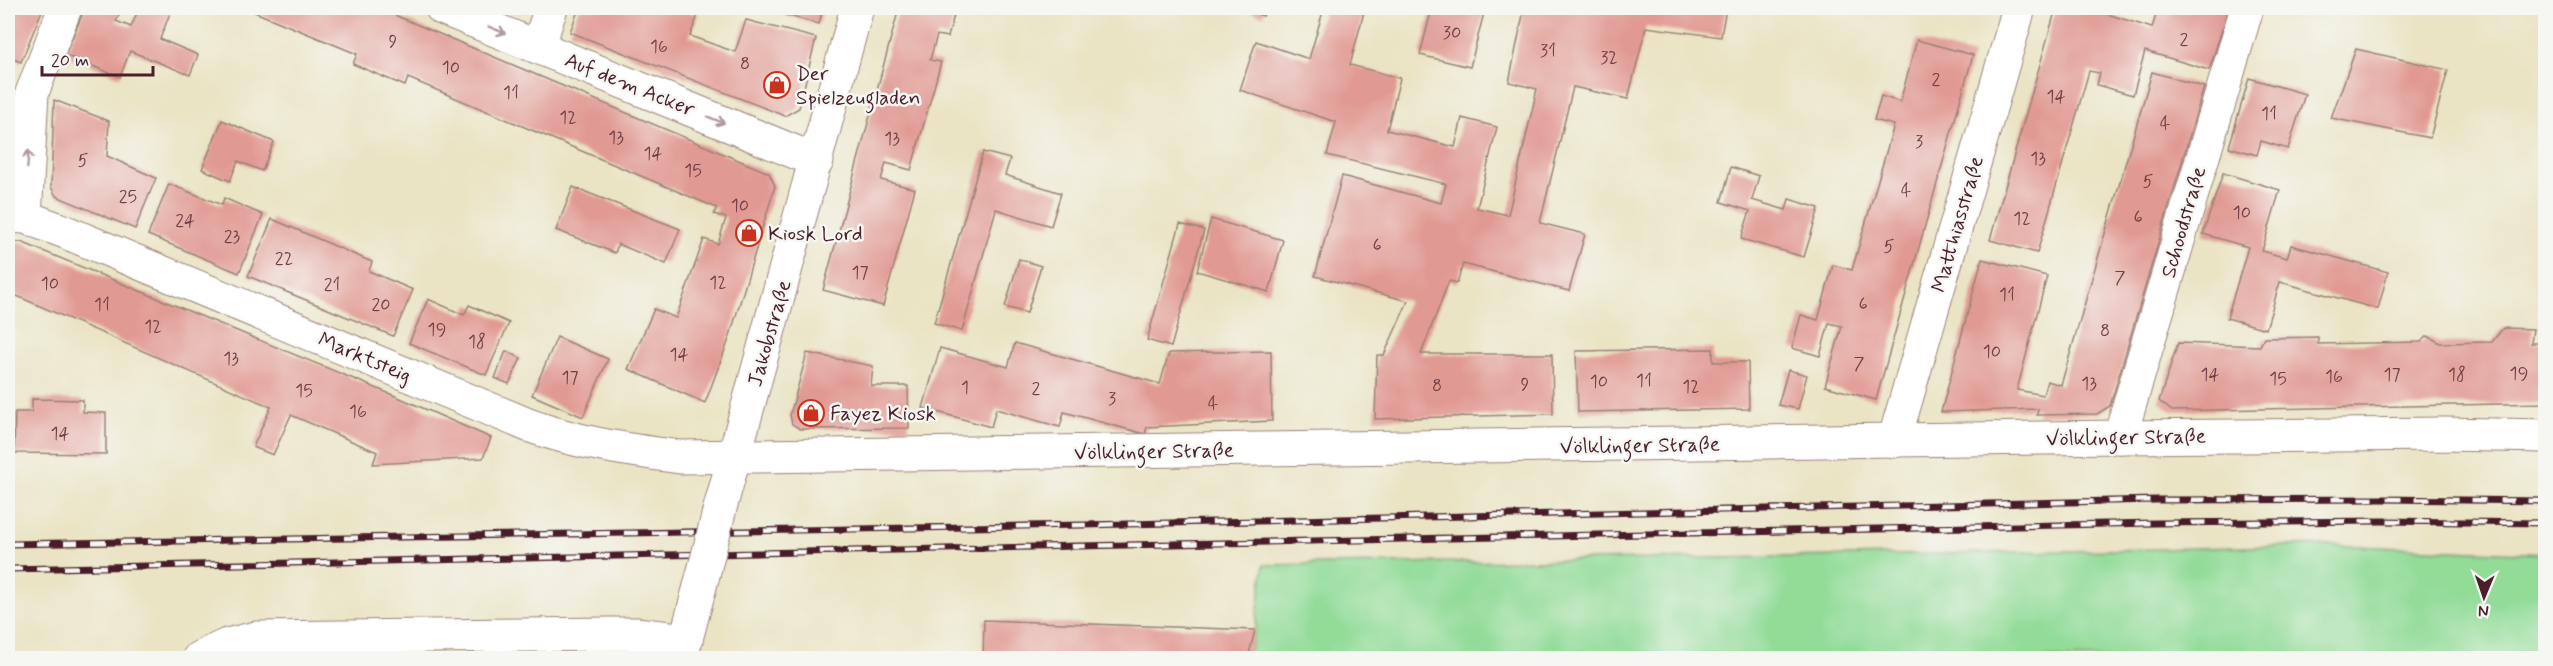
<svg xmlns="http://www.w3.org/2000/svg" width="2553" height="666" font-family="Mynerve,sans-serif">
<rect width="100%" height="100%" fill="#f6f6f2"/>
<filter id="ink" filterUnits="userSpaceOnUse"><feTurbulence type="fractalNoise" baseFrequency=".0167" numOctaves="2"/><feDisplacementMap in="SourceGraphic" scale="12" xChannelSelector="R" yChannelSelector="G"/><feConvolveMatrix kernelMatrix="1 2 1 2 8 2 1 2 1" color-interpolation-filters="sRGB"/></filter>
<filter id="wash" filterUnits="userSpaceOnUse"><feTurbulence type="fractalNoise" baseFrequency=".008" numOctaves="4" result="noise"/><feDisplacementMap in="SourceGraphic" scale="24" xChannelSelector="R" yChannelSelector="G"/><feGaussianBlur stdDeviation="1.35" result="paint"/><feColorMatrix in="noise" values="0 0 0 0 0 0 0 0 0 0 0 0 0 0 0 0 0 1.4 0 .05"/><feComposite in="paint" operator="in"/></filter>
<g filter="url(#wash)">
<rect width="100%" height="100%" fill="#eae4c4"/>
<path fill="#92dc98" stroke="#6e7e62" stroke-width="1.5" d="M 2330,545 L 2545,554 L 2545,658 L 1248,658 L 1255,630 L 1264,565 L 1848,556 Z"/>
<g id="blocks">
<g fill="#e19a93">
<path d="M 8,8 L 43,8 L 21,62 L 8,57 Z"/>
<path d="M 85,8 L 122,8 L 116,21 L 131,27 L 139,8 L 172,8 L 160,39 L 198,55 L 190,75 L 130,51 L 120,77 L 65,55 Z"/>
<path d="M 245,8 L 378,8 L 769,173 L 775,186 L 729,339 L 705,403 L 628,369 L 654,309 L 676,318 L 704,239 L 718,244 L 726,218 L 714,214 L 717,208 L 408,78 L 405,86 L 353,64 L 357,54 Z"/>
<path d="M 507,8 L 522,8 L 520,13 Z"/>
<path d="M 579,8 L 680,8 L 698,15 L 690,36 L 735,52 L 746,20 L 816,38 L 799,108 L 785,116 L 570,32 Z"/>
<path d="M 759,8 L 823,8 L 819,24 Z"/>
<path d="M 899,8 L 956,8 L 948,37 L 937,35 L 930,60 L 941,62 L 911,170 L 886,163 L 881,180 L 915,189 L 883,306 L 823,290 Z"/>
<path d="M 1241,8 L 1266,8 L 1263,16 Z"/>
<path d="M 1324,8 L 1365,8 L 1350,65 L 1400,78 L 1387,130 L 1455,147 L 1462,118 L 1497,127 L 1477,208 L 1508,215 L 1537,89 L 1509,82 L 1524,10 L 1518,8 L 1726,8 L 1721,37 L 1646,27 L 1628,99 L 1573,87 L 1540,223 L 1585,234 L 1569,291 L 1463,264 L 1457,283 L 1449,281 L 1421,354 L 1552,354 L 1553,414 L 1375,419 L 1377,355 L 1384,355 L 1408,301 L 1315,276 L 1342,176 L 1441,203 L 1446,184 L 1327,155 L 1336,122 L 1240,90 L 1256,41 L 1309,59 Z"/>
<path d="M 1432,8 L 1485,9 L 1470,67 L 1420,55 Z"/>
<path d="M 2056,8 L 2088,8 L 2152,28 L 2158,8 L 2229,8 L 2209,70 L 2145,51 L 2133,95 L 2097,85 L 2100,73 L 2089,71 L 2037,253 L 1990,240 Z"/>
<path d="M 1917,40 L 1973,55 L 1876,400 L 1825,386 L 1842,326 L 1829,323 L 1820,356 L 1792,348 L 1801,315 L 1818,320 L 1833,265 L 1852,270 L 1894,125 L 1874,120 L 1881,96 L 1900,102 Z"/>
<path d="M 2356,49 L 2448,70 L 2430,138 L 2331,118 Z"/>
<path d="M 2152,72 L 2204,87 L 2110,406 L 2097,414 L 2037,415 L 2038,409 L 1941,412 L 1982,259 L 2047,276 L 2017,390 L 2043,395 L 2047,381 L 2061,385 Z"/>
<path d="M 2249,78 L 2305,94 L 2288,149 L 2261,141 L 2257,155 L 2229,147 Z"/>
<path d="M 54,100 L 109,121 L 107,156 L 156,178 L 135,229 L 56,196 L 51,187 Z"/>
<path d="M 8,117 L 13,117 L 11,169 L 8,175 Z"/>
<path d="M 222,120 L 274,142 L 262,171 L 238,161 L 230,181 L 202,169 Z"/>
<path d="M 983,152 L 1010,159 L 1005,175 L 1061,193 L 1051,226 L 996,209 L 962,331 L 934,323 Z"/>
<path d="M 1731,167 L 1759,176 L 1752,200 L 1786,210 L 1789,199 L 1819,208 L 1804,257 L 1741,239 L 1750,211 L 1721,202 Z"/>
<path d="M 2223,173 L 2280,190 L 2262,251 L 2287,258 L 2291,245 L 2388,272 L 2378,309 L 2280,282 L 2266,329 L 2227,318 L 2248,247 L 2203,234 Z"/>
<path d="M 169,184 L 222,205 L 224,198 L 263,215 L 239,273 L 148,235 Z"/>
<path d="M 573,187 L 680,229 L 666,264 L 618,244 L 615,253 L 556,230 Z"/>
<path d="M 272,219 L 372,262 L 369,271 L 413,290 L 393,336 L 248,276 Z"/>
<path d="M 1211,219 L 1283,240 L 1269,292 L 1197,271 Z"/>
<path d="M 1180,224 L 1204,230 L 1171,347 L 1147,340 Z"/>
<path d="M 21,242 L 400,398 L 491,438 L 483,458 L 373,464 L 377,452 L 291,415 L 273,455 L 253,447 L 271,407 L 17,296 L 8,296 L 8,243 Z"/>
<path d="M 1019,259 L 1041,266 L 1027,313 L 1005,307 Z"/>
<path d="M 428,299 L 464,315 L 469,305 L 509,323 L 486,375 L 409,343 Z"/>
<path d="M 2503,328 L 2533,329 L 2531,343 L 2546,343 L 2546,403 L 2172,411 L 2159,401 L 2178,343 L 2260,346 L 2264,338 L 2318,337 L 2318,344 L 2421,342 L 2428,336 L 2440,343 L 2492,342 Z"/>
<path d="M 557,337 L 608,359 L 583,417 L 532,395 Z"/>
<path d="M 1015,343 L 1160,384 L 1169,353 L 1271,351 L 1272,421 L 1147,427 L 1145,434 L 1064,412 L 1060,427 L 996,409 L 991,427 L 923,408 L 940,348 L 1008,367 Z"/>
<path d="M 1713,349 L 1713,362 L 1748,362 L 1749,409 L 1578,412 L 1576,351 Z"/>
<path d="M 506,351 L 521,358 L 509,384 L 495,378 Z"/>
<path d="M 807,353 L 873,366 L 871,386 L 908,386 L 909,428 L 800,429 L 792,424 L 790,415 Z"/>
<path d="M 1788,370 L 1807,375 L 1798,409 L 1778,405 Z"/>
<path d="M 32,399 L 83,400 L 83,412 L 106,413 L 106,454 L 14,453 L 15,412 L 32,412 Z"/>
<path d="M 984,620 L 1255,630 L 1248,658 L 983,658 Z"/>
</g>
</g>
</g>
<g filter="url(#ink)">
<use href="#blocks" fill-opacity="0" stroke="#9a8278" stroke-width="1.5"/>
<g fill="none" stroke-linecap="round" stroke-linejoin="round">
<defs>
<g id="minor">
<path d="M 442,8 L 817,161"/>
<path d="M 538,47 L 551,8"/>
<path d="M 8,216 L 25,217 L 63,231 L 528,425 C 577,443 628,450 680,457 L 2120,437 L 2444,434 L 2546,436"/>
<path d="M 25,217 L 32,93 L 65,8"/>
<path d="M 2120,437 L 2247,8"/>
<path d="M 1894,441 L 2019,8"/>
</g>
<g id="tertiary">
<path d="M 719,512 L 857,8"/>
<path d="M 199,658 L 227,645 L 256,638 L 611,634 L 636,634 L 686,640"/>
<path d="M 681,658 L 703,575"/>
</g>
</defs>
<use href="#minor" stroke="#9a8278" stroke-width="35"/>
<use href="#tertiary" stroke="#9a8278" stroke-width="35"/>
<use href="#minor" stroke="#fff" stroke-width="33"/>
<use href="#tertiary" stroke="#fff" stroke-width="33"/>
<defs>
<g id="rail">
<path d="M 8,544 L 1084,525 L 2156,500 L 2381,499 L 2546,501"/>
<path d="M 8,569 L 2155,523 L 2381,521 L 2546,523"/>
</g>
</defs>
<use href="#rail" stroke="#4a1f2b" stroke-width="7"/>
<use href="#rail" stroke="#f6f6f2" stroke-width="4.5" stroke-dasharray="14" stroke-linecap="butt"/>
<defs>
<path id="tertiary-bridge" d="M 703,575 L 719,512"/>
</defs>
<use href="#tertiary-bridge" stroke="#9a8278" stroke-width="35" stroke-linecap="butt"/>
<use href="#tertiary-bridge" stroke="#fff" stroke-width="33"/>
</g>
<defs><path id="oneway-shaft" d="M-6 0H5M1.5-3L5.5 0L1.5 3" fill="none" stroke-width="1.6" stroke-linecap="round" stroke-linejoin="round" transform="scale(1.5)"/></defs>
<g stroke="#ae9aa0">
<use href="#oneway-shaft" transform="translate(497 30) rotate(22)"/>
<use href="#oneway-shaft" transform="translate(716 120) rotate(22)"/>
<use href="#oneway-shaft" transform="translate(28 159) rotate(-86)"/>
</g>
</g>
<defs>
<symbol id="shop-ring" viewBox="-11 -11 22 22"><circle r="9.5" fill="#f6f6f2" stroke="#c8321e" stroke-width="1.5"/><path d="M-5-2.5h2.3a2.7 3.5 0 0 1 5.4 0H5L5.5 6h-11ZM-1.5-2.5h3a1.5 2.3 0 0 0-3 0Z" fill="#c8321e"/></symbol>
</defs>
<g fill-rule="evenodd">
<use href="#shop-ring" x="762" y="70" width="30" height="30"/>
<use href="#shop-ring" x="734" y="218" width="30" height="30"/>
<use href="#shop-ring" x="796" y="398" width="30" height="30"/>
</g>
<g text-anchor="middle" stroke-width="5" stroke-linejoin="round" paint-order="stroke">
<g font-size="18" fill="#703e45">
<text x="1452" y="38">30</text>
<text x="2184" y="45">2</text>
<text x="393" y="47">9</text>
<text x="659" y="52">16</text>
<text x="1548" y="56">31</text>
<text x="1609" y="63">32</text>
<text x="745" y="69">8</text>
<text x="451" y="73">10</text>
<text x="1936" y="85">2</text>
<text x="511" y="98">11</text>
<text x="2056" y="102">14</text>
<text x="2269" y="119">11</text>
<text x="568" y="123">12</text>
<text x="2165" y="129">4</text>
<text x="616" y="143">13</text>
<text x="892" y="144">13</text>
<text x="1919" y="147">3</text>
<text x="653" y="159">14</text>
<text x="2038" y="164">13</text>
<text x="83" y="166">5</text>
<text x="693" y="176">15</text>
<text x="2148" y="187">5</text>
<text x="1906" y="196">4</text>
<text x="128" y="202">25</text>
<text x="740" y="211">10</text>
<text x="2242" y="218">10</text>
<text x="2138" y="222">6</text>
<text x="2022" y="224">12</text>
<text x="185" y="226">24</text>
<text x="232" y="242">23</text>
<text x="1377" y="250">6</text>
<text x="1889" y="252">5</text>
<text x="284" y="264">22</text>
<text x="860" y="278">17</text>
<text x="2120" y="283">7</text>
<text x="718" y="288">12</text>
<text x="50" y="289">10</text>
<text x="332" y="290">21</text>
<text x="2007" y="300">11</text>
<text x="1863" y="309">6</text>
<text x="102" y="310">11</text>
<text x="381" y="310">20</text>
<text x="153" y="332">12</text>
<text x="437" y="335">19</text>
<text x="2105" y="336">8</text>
<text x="477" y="347">18</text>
<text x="1992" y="357">10</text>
<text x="679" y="360">14</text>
<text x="231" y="364">13</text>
<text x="1859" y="369">7</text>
<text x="2519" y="379">19</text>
<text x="2210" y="380">14</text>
<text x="2392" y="380">17</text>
<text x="2457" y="380">18</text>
<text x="2334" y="382">16</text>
<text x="570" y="383">17</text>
<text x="2278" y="384">15</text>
<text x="1644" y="386">11</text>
<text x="1599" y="387">10</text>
<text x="2089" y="389">13</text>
<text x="1525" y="390">9</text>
<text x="1437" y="391">8</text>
<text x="1691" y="392">12</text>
<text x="965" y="393">1</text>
<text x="1036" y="394">2</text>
<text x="304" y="396">15</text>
<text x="1112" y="404">3</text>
<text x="1213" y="409">4</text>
<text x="358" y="417">16</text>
<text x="60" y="439">14</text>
</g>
<g font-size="21" fill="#4a1f2b" stroke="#f6f6f2" text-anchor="start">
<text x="796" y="80">Der<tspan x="796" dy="24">Spielzeugladen</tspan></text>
<text x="768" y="240">Kiosk Lord</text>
<text x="830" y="420">Fayez Kiosk</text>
</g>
<g font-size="21" fill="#4a1f2b" stroke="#f6f6f2">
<text transform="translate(630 84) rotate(22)" y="7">Auf dem Acker</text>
<text transform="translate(2183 222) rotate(-74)" y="7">Schoodstraße</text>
<text transform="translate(1957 224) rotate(-74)" y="7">Matthiasstraße</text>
<text transform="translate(769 333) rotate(-74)" y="7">Jakobstraße</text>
<text transform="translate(365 357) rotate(23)" y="7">Marktsteig</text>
<text transform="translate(2126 437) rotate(-1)" y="7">Völklinger Straße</text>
<text transform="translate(1640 445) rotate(-1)" y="7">Völklinger Straße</text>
<text transform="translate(1154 451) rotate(-1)" y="7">Völklinger Straße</text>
</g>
</g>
<rect width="2553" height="666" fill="none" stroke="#f6f6f2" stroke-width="30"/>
<g transform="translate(2484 597) rotate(182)" stroke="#f6f6f2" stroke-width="4.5" paint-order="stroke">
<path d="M0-4.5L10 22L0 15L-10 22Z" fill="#4a1f2b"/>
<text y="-9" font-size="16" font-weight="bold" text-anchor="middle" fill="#4a1f2b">N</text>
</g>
<path d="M42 66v9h111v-9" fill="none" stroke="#4a1f2b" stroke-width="3"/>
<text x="51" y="66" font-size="18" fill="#4a1f2b" stroke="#f6f6f2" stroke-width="4.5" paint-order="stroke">20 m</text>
</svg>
